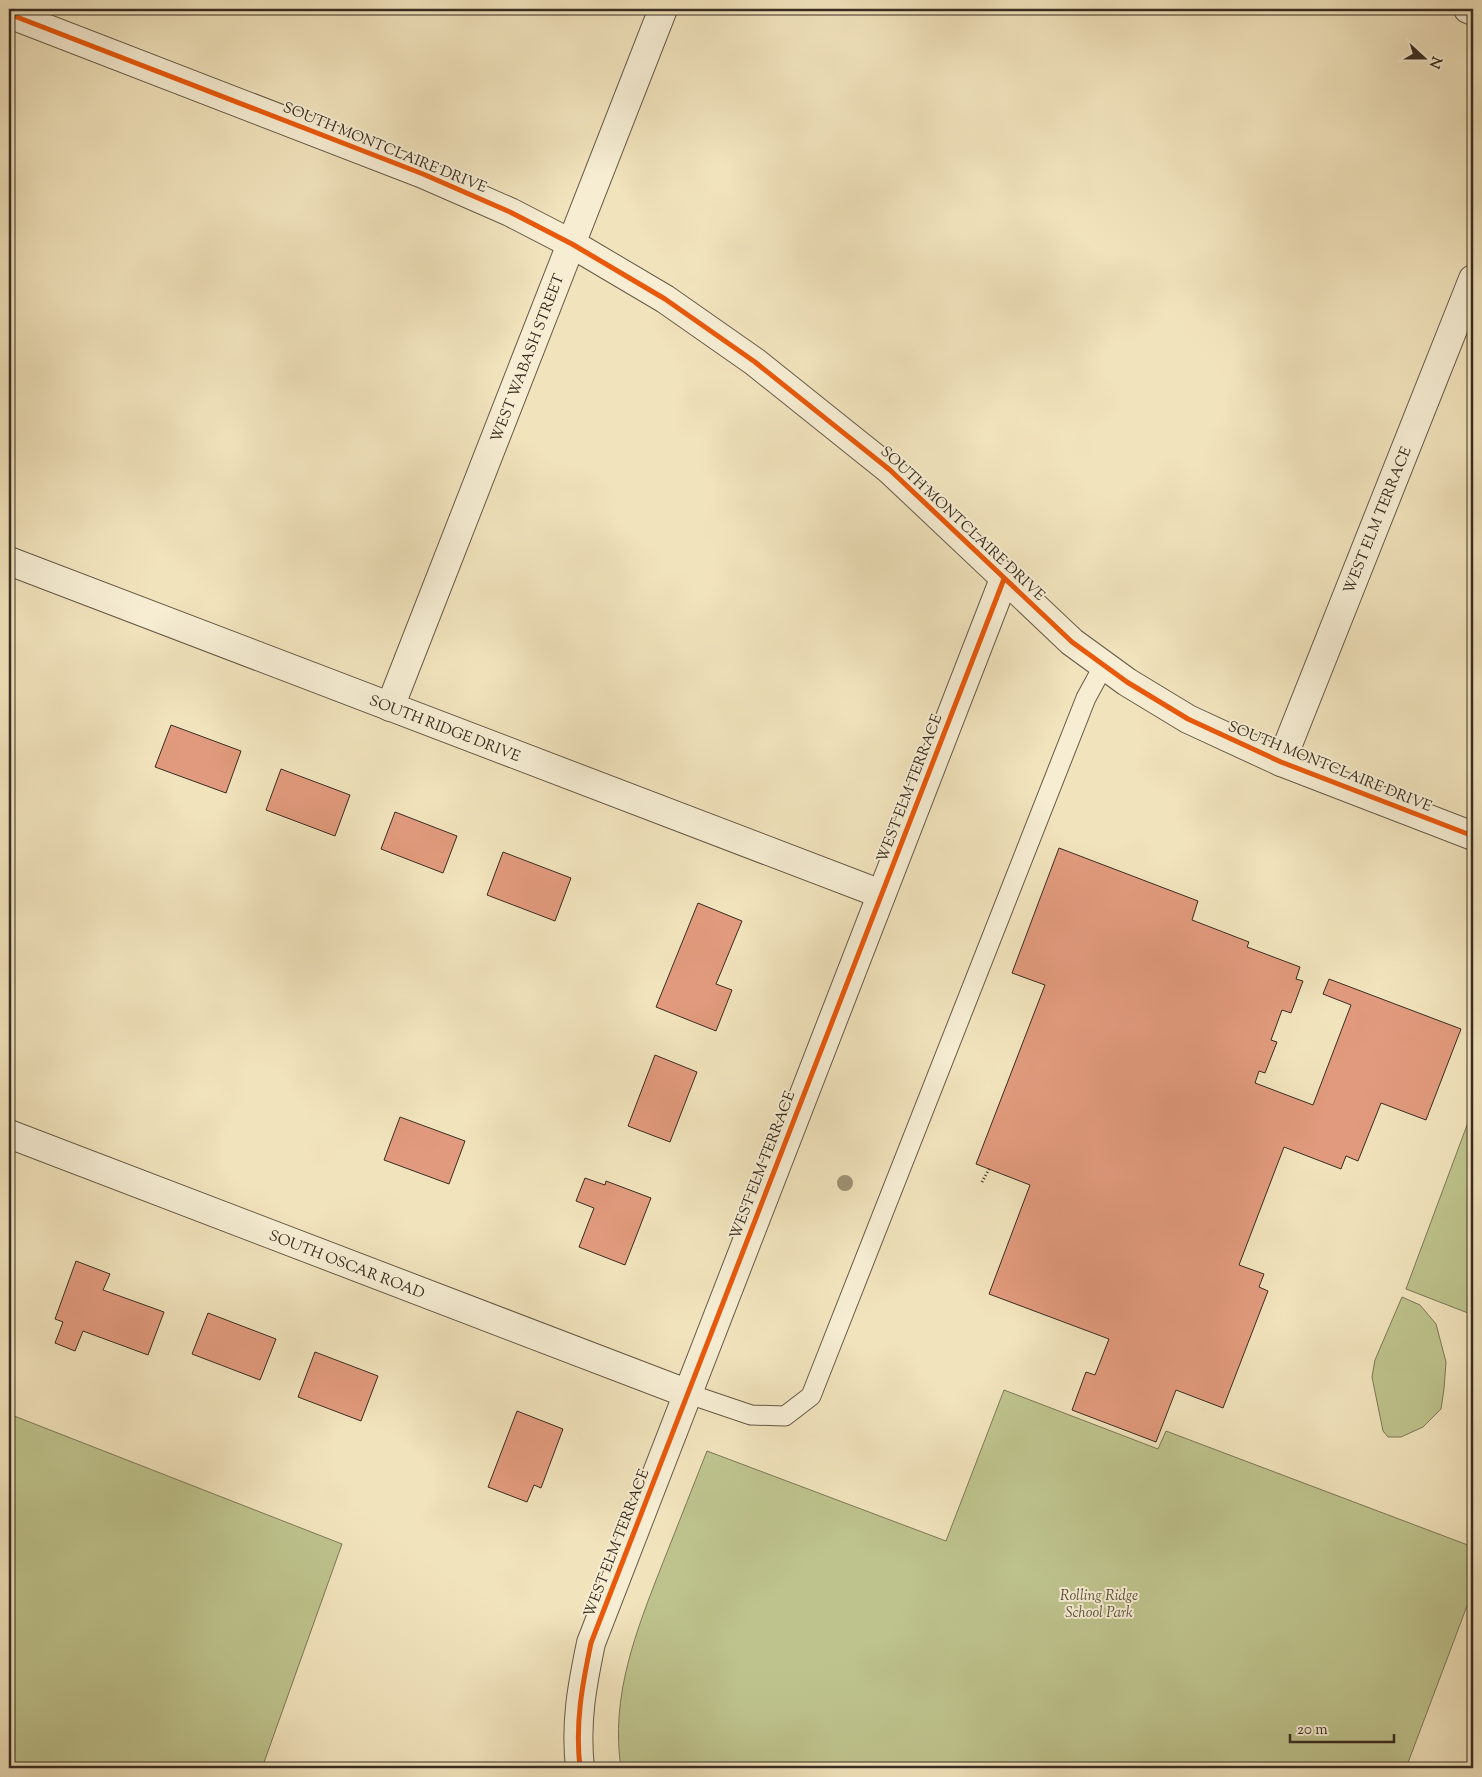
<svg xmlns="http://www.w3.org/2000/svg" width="1482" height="1777" font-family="'Sorts Mill Goudy',serif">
<rect width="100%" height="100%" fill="#f1e3bc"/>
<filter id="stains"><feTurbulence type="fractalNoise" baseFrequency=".004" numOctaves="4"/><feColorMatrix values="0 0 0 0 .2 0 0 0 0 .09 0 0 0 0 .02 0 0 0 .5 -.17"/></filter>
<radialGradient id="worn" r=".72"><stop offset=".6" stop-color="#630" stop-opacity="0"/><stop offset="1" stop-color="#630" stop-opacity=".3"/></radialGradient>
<g fill="#bec38d" stroke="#7c7858">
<path d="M 1473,1109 L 1473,1300 L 1468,1313 L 1406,1289 Z"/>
<path d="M 1402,1297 L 1420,1305 L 1436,1324 L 1446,1362 L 1444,1389 L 1441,1409 L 1423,1427 L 1401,1437 L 1388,1437 L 1383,1431 L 1372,1377 L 1375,1360 Z"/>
<path d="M 1004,1390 L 1158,1449 L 1166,1431 L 1473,1547 L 1473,1590 L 1406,1768 L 621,1768 C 610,1697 636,1631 662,1565 C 677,1527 692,1489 707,1451 L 946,1541 Z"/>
<path d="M 9,1414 L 342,1544 L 262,1768 L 9,1768 Z"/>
</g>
<g fill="#e19a7d" stroke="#392d22">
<path d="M 171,725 L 241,751 L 226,793 L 155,767 Z"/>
<path d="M 281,769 L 350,795 L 335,836 L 266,810 Z"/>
<path d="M 395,812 L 457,836 L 443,873 L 381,849 Z"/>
<path d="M 1059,848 L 1198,901 L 1192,920 L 1249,942 L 1247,947 L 1300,967 L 1296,979 L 1303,981 L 1291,1013 L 1282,1010 L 1271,1040 L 1277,1042 L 1265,1073 L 1259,1071 L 1255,1083 L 1313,1105 L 1351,1005 L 1323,994 L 1329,979 L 1461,1029 L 1426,1120 L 1381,1103 L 1358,1161 L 1346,1156 L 1341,1169 L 1284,1147 L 1239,1265 L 1264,1274 L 1259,1287 L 1268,1291 L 1223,1408 L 1176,1390 L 1156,1442 L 1072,1410 L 1086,1372 L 1095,1375 L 1109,1339 L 989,1294 L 1030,1185 L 976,1164 L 1045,985 L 1012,973 Z"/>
<path d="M 503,852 L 571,878 L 555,921 L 487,895 Z"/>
<path d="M 698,903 L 742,921 L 716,984 L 732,990 L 716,1031 L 656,1007 Z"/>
<path d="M 655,1055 L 697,1072 L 670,1142 L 628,1126 Z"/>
<path d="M 400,1117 L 465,1141 L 449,1184 L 384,1160 Z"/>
<path d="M 585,1178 L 605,1185 L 606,1181 L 651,1198 L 625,1265 L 579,1247 L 594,1208 L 576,1201 Z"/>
<path d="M 76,1261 L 110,1274 L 103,1290 L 164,1312 L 148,1355 L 83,1331 L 75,1351 L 55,1343 L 63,1322 L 55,1319 Z"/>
<path d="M 208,1313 L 276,1339 L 260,1380 L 192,1354 Z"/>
<path d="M 315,1352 L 378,1376 L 361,1421 L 298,1397 Z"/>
<path d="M 517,1411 L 563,1429 L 541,1488 L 534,1485 L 527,1502 L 488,1487 Z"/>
</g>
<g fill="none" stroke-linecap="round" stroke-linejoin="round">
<defs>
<path id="service" d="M 686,1393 L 751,1415 L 785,1416 L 811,1396 L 1086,698 L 1104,665"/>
<g id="minor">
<path d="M 1468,9 L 1473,11"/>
<path d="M 9,14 L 423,174 L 510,212 L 572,244 L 665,299 L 755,362 L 890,470 L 1072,642 L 1127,682 L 1188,719 L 1281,762 L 1473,836"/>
<path d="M 9,561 L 881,894"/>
<path d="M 390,707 L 663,9"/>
<path d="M 1281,762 L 1473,279"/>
<path d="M 9,1134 L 686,1393"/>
<path d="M 580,1768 C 575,1723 582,1686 591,1643 L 1004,579"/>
</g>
</defs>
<use href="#service" stroke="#675a48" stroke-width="21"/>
<use href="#minor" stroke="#675a48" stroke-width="30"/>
<path stroke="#392d22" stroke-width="3" stroke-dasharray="1 2.5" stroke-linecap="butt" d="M 982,1182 L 989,1169"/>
<use href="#service" stroke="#f6edd3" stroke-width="19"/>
<use href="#minor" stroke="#f6edd3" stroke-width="28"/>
<defs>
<g id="cycleway">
<path d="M 9,14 L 423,174 L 510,212 L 572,244 L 665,299 L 755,362 L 890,470 L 1072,642 L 1127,682 L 1188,719 L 1281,762 L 1473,836"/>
<path d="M 580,1768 C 575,1723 582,1686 591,1643 L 1004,579"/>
</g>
</defs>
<use href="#cycleway" stroke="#f6edd3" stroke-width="8"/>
<use href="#cycleway" stroke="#e8590c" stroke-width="5"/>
</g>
<circle fill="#9e9376" cx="845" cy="1183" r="8"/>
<g text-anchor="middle" stroke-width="4" stroke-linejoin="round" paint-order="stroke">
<g font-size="15" fill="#392d22" stroke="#f6edd3">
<text transform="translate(385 147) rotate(22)" y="5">SOUTH MONTCLAIRE DRIVE</text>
<text transform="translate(527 358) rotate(-69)" y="5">WEST WABASH STREET</text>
<text transform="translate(1377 520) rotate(-68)" y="5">WEST ELM TERRACE</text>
<text transform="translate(963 523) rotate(43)" y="5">SOUTH MONTCLAIRE DRIVE</text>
<text transform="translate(445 728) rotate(21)" y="5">SOUTH RIDGE DRIVE</text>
<text transform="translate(1330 766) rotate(22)" y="5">SOUTH MONTCLAIRE DRIVE</text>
<text transform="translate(909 788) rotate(-69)" y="5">WEST ELM TERRACE</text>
<text transform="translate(762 1165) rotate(-69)" y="5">WEST ELM TERRACE</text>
<text transform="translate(347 1264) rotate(21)" y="5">SOUTH OSCAR ROAD</text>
<text transform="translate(616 1543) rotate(-69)" y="5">WEST ELM TERRACE</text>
</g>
<g font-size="15" font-style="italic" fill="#5a523d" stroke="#f6edd3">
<text x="1099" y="1600">Rolling Ridge<tspan x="1099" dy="17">School Park</tspan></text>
</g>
</g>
<rect width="1482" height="1777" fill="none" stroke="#f1e3bc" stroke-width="30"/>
<rect x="10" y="10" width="1462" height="1757" fill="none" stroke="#392d22" stroke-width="2.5"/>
<rect x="15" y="15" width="1452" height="1747" fill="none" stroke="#392d22"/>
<g transform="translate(1424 58) rotate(111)" stroke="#f6edd3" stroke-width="4" paint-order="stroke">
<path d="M0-4L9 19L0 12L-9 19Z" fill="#392d22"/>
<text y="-8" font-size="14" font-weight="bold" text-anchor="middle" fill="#392d22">N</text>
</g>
<path d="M1290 1734v8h104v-8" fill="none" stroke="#392d22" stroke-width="2.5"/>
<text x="1297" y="1734" font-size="15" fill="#392d22" stroke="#f6edd3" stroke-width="4" paint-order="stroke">20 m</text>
<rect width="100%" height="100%" filter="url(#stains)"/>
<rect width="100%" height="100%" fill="url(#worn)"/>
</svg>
